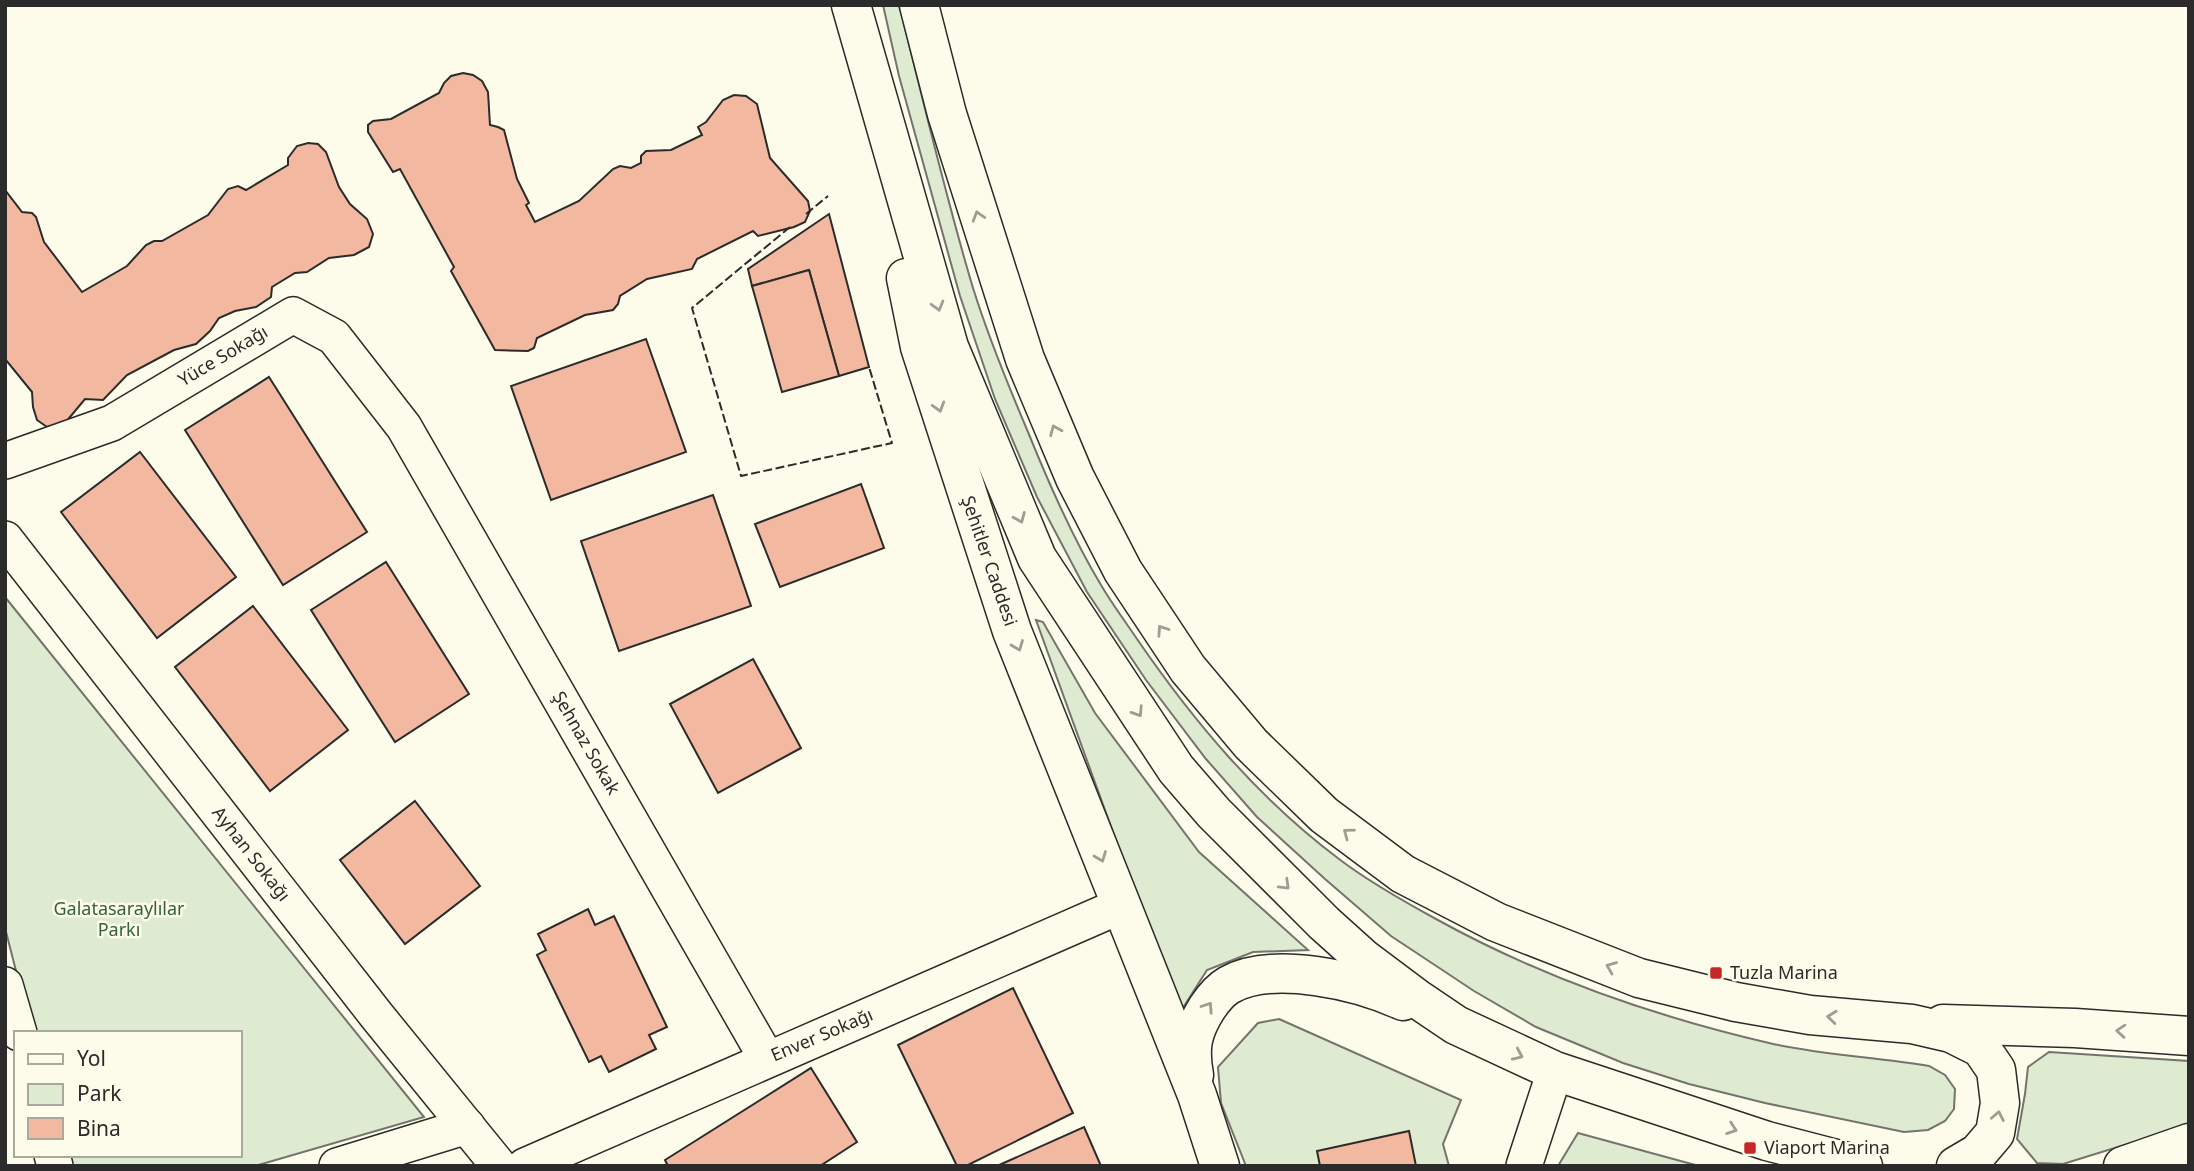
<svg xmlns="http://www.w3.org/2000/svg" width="2194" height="1171" font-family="'Noto Sans',sans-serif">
<rect width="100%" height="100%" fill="#fdfbea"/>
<g fill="#deebd1" stroke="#74746e" stroke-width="2">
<path d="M 883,5 L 899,5 C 923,99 945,195 973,288 C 988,336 1008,385 1028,432 C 1049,484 1072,537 1101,585 C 1112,604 1125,621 1137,639 C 1194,722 1258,798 1339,859 C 1369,882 1403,901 1436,919 C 1539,976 1653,1016 1769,1043 C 1821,1055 1876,1057 1929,1066 L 1945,1075 L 1955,1089 L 1954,1109 L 1945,1121 L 1928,1130 L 1904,1132 L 1765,1103 L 1689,1084 L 1623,1063 L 1536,1027 L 1474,991 L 1391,936 L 1325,879 L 1257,817 L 1206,759 L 1146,680 L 1087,592 L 1037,497 L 995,399 L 960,296 L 899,76 Z"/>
<path d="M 5,597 L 424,1117 L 255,1166 L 66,1166 L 64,1155 L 240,1155 L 240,1033 L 32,1033 L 5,928 Z"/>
<path d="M 1036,620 L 1043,622 L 1095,713 L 1199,852 L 1308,950 L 1253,952 L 1207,970 L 1179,1014 Z"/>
<path d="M 1279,1019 L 1461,1100 L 1443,1144 L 1449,1166 L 1246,1166 L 1221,1103 L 1218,1067 L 1258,1023 Z"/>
<path d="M 2049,1052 L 2189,1061 L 2189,1125 L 2063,1164 L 2037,1163 L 2017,1139 L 2025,1094 L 2028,1067 Z"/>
<path d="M 1578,1133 L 1699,1166 L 1558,1166 Z"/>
</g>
<g fill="#f2b8a0" stroke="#2b2b2b" stroke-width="2">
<path d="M 463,73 L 473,75 L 482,81 L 488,92 L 490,125 L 498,127 L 504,130 L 517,179 L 529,203 L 526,205 L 535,222 L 579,201 L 613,169 L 620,166 L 631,168 L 641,163 L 641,156 L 646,151 L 671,150 L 702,135 L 698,127 L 706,122 L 723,100 L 734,95 L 746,96 L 757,104 L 770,158 L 808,201 L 810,211 L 805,222 L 794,227 L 758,236 L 753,231 L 697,259 L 692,269 L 647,279 L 620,296 L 618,304 L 613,310 L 585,315 L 537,338 L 534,348 L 528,351 L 495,350 L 451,271 L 454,267 L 400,169 L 393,172 L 368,132 L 368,125 L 373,121 L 391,119 L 439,93 L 444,83 L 451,76 Z"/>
<path d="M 308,143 L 318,144 L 326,152 L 339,187 L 350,204 L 367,219 L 373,234 L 369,247 L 354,255 L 329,258 L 307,272 L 295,273 L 272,287 L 271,297 L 256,307 L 235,311 L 219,318 L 210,331 L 196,344 L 174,350 L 127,375 L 103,400 L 85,399 L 65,423 L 47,427 L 37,420 L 33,407 L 32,392 L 5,359 L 5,190 L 22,212 L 32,213 L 36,217 L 44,242 L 82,292 L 127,266 L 146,245 L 154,241 L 162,241 L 208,215 L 228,189 L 238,186 L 246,190 L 288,165 L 288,158 L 297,146 Z"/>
<path d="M 829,214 L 869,367 L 839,376 L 809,270 L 752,286 L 748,269 Z"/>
<path d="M 809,270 L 839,376 L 782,392 L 752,286 Z"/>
<path d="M 646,339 L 686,452 L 551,500 L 511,386 Z"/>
<path d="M 269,377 L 367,532 L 283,585 L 185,430 Z"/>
<path d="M 140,452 L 236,577 L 157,638 L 61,512 Z"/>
<path d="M 861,484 L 884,548 L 780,587 L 755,524 Z"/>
<path d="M 713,495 L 751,606 L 619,651 L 581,541 Z"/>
<path d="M 386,562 L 469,694 L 395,742 L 311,610 Z"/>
<path d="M 253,606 L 348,730 L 270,791 L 175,667 Z"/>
<path d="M 753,659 L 801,748 L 718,793 L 670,704 Z"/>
<path d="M 415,801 L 480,886 L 405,944 L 340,860 Z"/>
<path d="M 588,909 L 595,925 L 614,916 L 667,1027 L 649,1035 L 656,1049 L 609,1072 L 601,1056 L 589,1062 L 537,955 L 546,950 L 538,934 Z"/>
<path d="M 1013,988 L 1073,1113 L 966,1166 L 957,1166 L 898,1045 Z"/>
<path d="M 811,1068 L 857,1142 L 820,1166 L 668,1166 L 665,1160 Z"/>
<path d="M 1084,1127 L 1101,1166 L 997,1166 Z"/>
<path d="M 1409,1131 L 1416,1166 L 1320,1166 L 1317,1151 Z"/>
</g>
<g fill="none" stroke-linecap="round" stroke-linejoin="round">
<defs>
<g id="minor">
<path d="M 5,461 L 112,423 L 293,315 L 334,337 L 404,427 L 767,1059"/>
<path d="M 5,539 L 377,1016 L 499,1166"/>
<path d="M 5,985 L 19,1033"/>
<path d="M 52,1155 L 55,1166"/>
<path d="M 337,1166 L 467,1126"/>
<path d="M 525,1166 L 1120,906"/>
<path d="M 1524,1166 L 1555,1071"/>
</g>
<g id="primary">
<path d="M 851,5 L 949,347 L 1037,558 L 1176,769 L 1214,813 L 1324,923 L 1364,959 L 1416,998 L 1456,1025 L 1555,1071 L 1767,1141 L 1863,1166"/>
<path d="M 919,5 L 947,114 L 1025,359 L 1075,478 L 1123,571 L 1188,669 L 1251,744 L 1324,815 L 1403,874 L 1496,922 L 1639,978 L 1736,1002 L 1810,1015 L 1912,1024 L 1951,1033 L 1981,1048 L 1996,1070 L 2000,1103 L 1995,1133 L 1978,1153 L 1956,1166"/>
<path d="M 906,278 L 920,347 L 1012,631 L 1197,1095 L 1220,1166"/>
<path d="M 1943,1024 L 2075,1028 L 2189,1036"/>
<path d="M 1194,1075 C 1189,1047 1192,1032 1207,1008 C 1213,999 1220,990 1229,985 C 1273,960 1360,981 1403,1001"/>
<path d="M 2123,1166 L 2189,1143"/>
</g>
</defs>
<use href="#minor" stroke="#2b2b2b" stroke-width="38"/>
<use href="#primary" stroke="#2b2b2b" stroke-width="41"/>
<use href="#minor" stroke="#fdfbea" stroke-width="35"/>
<use href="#primary" stroke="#fdfbea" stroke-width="38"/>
<g stroke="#2b2b2b" stroke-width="2" stroke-dasharray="9 3.5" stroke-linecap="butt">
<path d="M 806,214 L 828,196"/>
<path d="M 790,227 L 692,308 L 741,476 L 892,443 L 869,367"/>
</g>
</g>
<defs><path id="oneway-chevron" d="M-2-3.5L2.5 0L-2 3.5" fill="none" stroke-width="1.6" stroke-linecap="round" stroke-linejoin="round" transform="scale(1.75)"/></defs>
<g stroke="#9e9d94">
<use href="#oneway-chevron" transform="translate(978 216) rotate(-107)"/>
<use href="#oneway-chevron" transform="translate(938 306) rotate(74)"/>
<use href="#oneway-chevron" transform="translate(939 407) rotate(73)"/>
<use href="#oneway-chevron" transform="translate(1055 430) rotate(-113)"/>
<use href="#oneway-chevron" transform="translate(1020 518) rotate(67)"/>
<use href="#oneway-chevron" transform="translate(1162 630) rotate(-124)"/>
<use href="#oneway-chevron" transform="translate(1018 646) rotate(69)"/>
<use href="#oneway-chevron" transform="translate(1138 712) rotate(57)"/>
<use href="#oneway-chevron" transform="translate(1348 833) rotate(-143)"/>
<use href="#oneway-chevron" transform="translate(1101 857) rotate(69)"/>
<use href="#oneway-chevron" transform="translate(1285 885) rotate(44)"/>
<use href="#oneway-chevron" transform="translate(1611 967) rotate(-158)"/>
<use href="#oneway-chevron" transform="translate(1208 1007) rotate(-56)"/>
<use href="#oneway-chevron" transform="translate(1832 1017) rotate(-174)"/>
<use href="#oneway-chevron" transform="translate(2121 1031) rotate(-176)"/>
<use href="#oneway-chevron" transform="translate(1518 1055) rotate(24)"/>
<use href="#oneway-chevron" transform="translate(1998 1116) rotate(-79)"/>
<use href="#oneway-chevron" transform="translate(1732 1129) rotate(19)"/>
</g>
<g fill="#c62828" stroke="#fdfbea" stroke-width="2.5">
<rect x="1709" y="966" width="14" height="14" rx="3.5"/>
<rect x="1743" y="1141" width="14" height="14" rx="3.5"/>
</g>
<g text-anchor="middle" stroke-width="5" stroke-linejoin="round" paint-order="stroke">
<g font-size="18" fill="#2b2b2b" stroke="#fdfbea">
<text transform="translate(223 356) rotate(-31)" y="6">Yüce Sokağı</text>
<text transform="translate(989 561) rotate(71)" y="6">Şehitler Caddesi</text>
<text transform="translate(586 743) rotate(60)" y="6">Şehnaz Sokak</text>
<text transform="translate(251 854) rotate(52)" y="6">Ayhan Sokağı</text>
<text transform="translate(822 1035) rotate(-23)" y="6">Enver Sokağı</text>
</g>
<g font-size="18" fill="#34623c" stroke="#fdfbea">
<text x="119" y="915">Galatasaraylılar<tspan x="119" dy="21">Parkı</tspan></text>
</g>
<g font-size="18" fill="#2b2b2b" stroke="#fdfbea" text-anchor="start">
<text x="1730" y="979">Tuzla Marina</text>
<text x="1764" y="1154">Viaport Marina</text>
</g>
</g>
<rect width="2194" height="1171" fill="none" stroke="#2b2b2b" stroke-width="14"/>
<rect x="14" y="1031" width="228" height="126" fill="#fdfbea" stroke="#a9a89e" stroke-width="2"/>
<rect x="28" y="1054" width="35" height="10" fill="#fdfbea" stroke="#a9a89e" stroke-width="2"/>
<text x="77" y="1066" font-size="21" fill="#2b2b2b">Yol</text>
<rect x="28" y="1084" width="35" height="21" fill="#deebd1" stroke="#a9a89e" stroke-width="2"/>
<text x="77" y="1101" font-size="21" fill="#2b2b2b">Park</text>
<rect x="28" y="1118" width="35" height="21" fill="#f2b8a0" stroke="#a9a89e" stroke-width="2"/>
<text x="77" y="1136" font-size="21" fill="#2b2b2b">Bina</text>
</svg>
